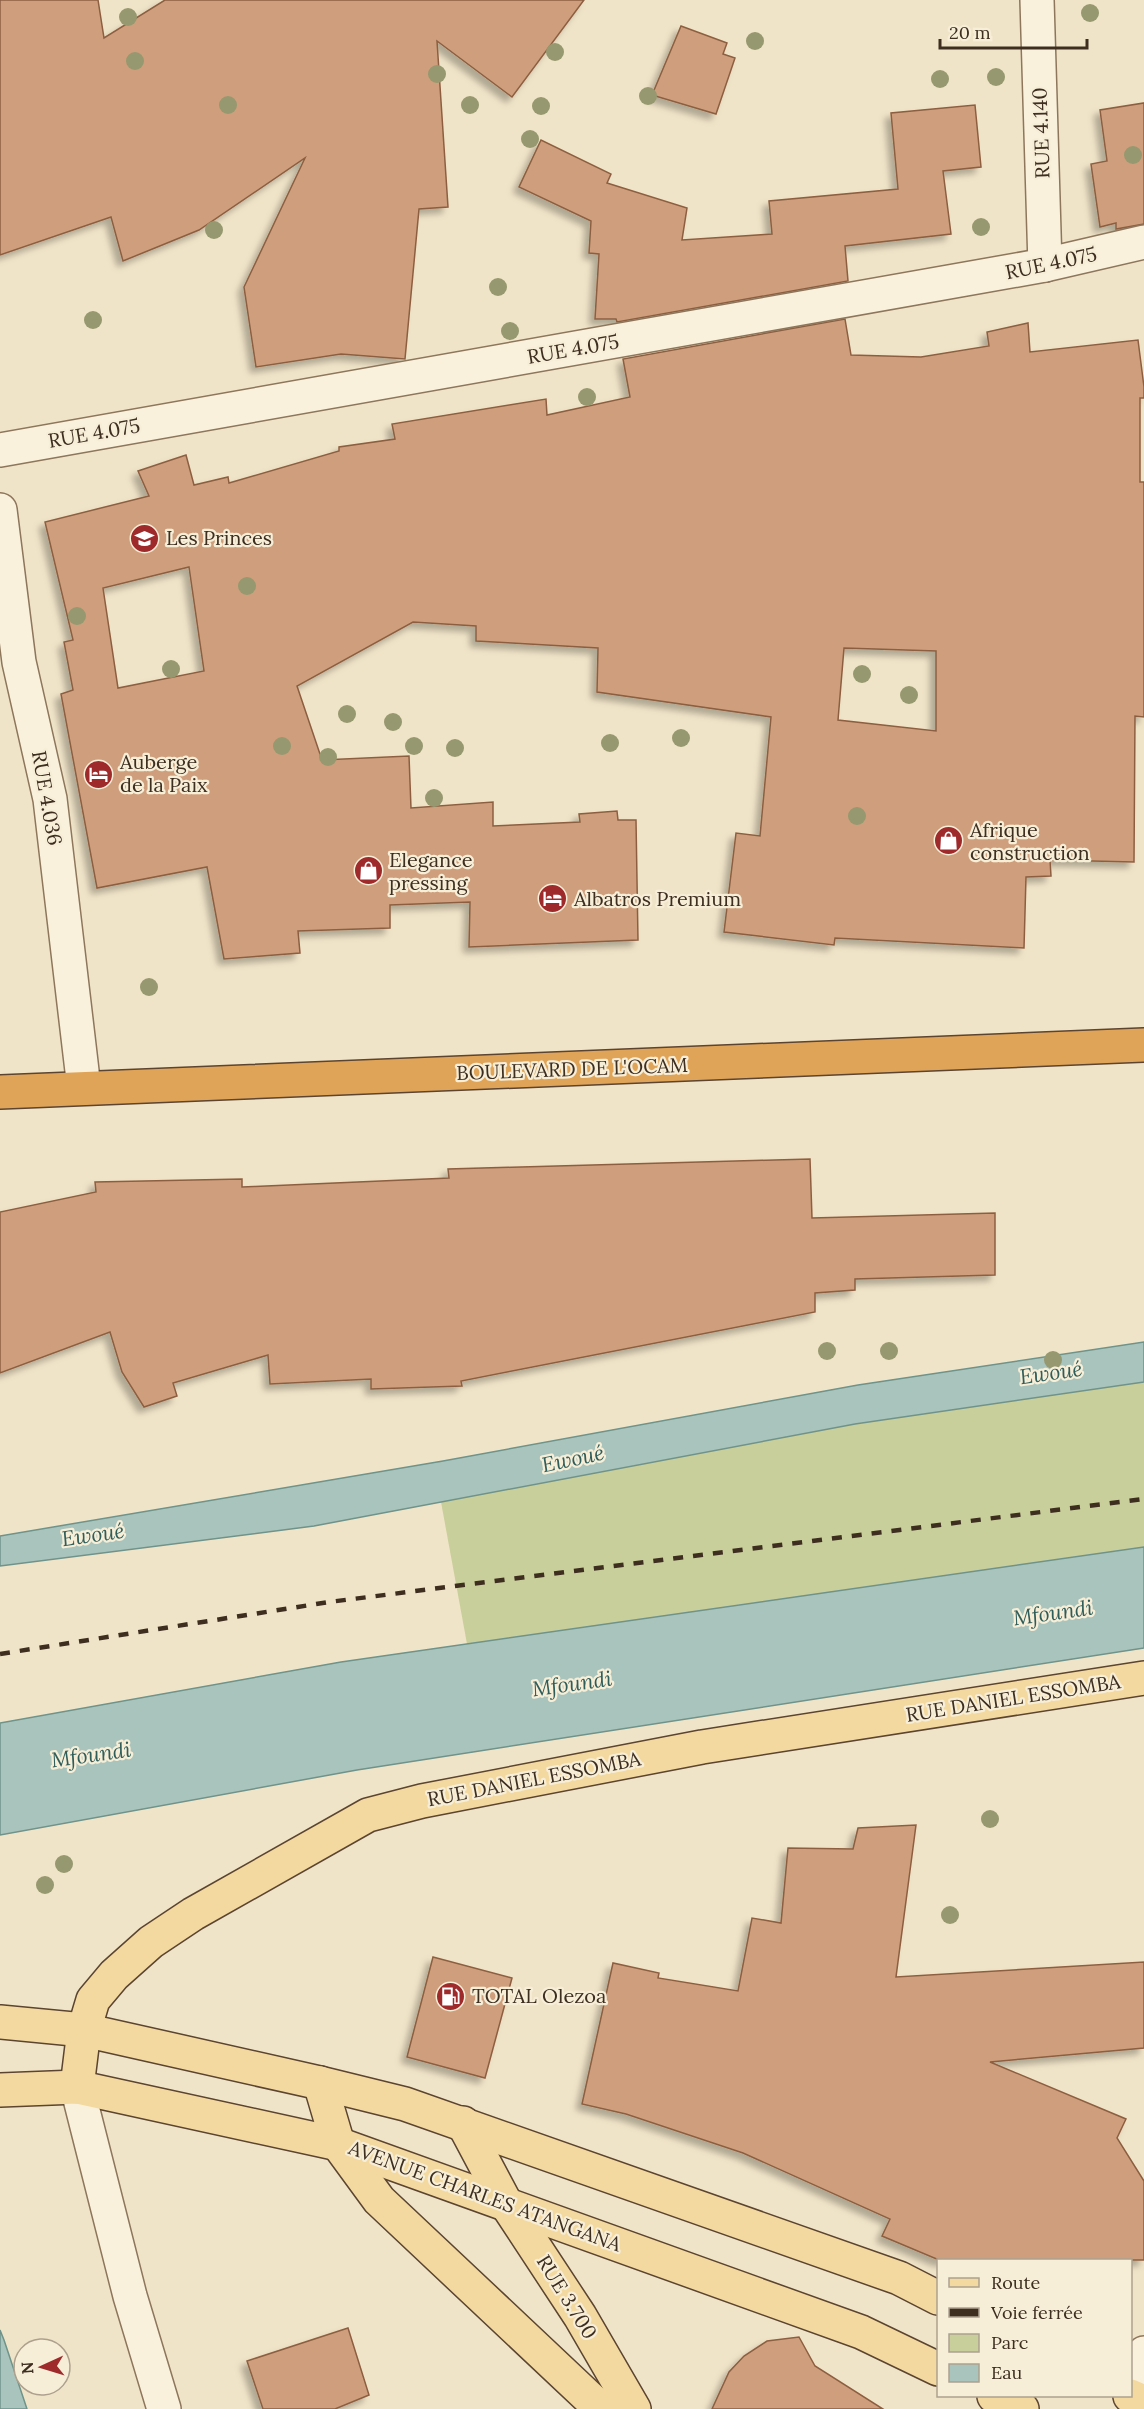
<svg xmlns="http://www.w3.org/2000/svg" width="1144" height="2409" font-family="Lora,serif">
<defs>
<filter id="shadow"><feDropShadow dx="-5.5" dy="5.5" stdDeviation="3" flood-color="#0004"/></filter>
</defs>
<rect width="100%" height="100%" fill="#f0e4c8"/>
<path fill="#c9cf9b" d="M 1144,1382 L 1144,1547 L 467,1644 L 441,1502 L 855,1424 Z"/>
<g fill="#a9c4bc" stroke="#6f938a" stroke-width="1.5">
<path d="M 1144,1342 L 1144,1382 L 855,1424 L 314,1526 L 0,1566 L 0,1536 L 443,1461 L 858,1385 Z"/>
<path d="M 1144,1547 L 1144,1648 L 357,1770 L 0,1835 L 0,1723 L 341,1662 Z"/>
<path d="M 0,2330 L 4,2340 L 27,2409 L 0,2409 Z"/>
</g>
<g fill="#cf9f7d" stroke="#8d5f41" stroke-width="1.5" fill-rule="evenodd" filter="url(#shadow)">
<path d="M 0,0 L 98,0 L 104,38 L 165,0 L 584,0 L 512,97 L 437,41 L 448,207 L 419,209 L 405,359 L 341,354 L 256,367 L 244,287 L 305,158 L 199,230 L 123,261 L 111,217 L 0,255 Z"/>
<path d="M 681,26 L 727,43 L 723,54 L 735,58 L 716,114 L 652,95 Z"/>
<path d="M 1144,103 L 1144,224 L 1116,229 L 1116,223 L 1100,227 L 1091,164 L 1107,161 L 1100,110 Z"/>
<path d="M 975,105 L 981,167 L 943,171 L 951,234 L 845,246 L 848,281 L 617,322 L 616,319 L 595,319 L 599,254 L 589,253 L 591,221 L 519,187 L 541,140 L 611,174 L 607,183 L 687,208 L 682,240 L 772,234 L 769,201 L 898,189 L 891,113 Z"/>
<path d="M 845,319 L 851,355 L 921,357 L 989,346 L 987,332 L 1028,323 L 1030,352 L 1138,340 L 1144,387 L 1144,398 L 1140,398 L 1140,482 L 1144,482 L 1144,717 L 1135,716 L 1134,862 L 1050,860 L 1051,876 L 1026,877 L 1024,948 L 835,938 L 834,945 L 724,932 L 736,833 L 760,836 L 771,717 L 597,692 L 598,648 L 476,641 L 476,626 L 413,622 L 297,686 L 322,760 L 409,756 L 411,808 L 493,802 L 493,826 L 580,822 L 579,814 L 617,811 L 618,820 L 636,820 L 638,940 L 469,947 L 470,902 L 390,905 L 390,928 L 298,931 L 300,953 L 224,959 L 207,867 L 97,888 L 61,694 L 73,690 L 64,642 L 73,640 L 45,522 L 149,496 L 138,471 L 186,455 L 194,485 L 228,477 L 229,483 L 339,451 L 339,447 L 395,439 L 392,424 L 546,399 L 547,415 L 630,397 L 623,359 ZM 189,567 L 204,671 L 118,688 L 103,588 ZM 844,648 L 936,651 L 936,731 L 838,720 Z"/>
<path d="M 810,1159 L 812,1218 L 995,1213 L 995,1275 L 855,1279 L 855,1290 L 815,1293 L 815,1312 L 461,1381 L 462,1386 L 371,1389 L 371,1379 L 270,1384 L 268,1355 L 173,1383 L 177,1396 L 144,1407 L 122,1372 L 110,1332 L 0,1373 L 0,1212 L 96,1192 L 95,1182 L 242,1179 L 242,1187 L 449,1178 L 448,1169 Z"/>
<path d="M 916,1825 L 896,1977 L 1144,1962 L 1144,2048 L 990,2062 L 1126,2119 L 1117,2138 L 1144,2181 L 1144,2260 L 939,2260 L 882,2236 L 890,2219 L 743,2153 L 626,2114 L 582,2104 L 613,1963 L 659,1973 L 658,1978 L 738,1991 L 752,1918 L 781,1923 L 788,1848 L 853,1849 L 858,1828 Z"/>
<path d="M 433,1957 L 512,1978 L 485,2078 L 407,2057 Z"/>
<path d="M 348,2328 L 369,2395 L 335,2409 L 263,2409 L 247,2361 Z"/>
<path d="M 799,2337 L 815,2366 L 883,2409 L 712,2409 L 729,2372 L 744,2356 L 767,2341 Z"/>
</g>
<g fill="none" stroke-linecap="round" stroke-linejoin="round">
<defs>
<g id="minor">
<path d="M 1037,0 L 1045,265"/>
<path d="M 0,450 L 1045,265 L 1144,242"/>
<path d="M 0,510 L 19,662 L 50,799 L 84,1088"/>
<path d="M 77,2087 L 130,2296 L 164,2409"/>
<path d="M 1130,2376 L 1144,2353"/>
</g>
<g id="major">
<path d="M 0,2022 L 84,2030 L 320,2083 L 405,2104 L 899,2278 L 938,2298"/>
<path d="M 320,2083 L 338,2144 L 379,2200 L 601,2409"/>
<path d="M 77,2087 L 84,2030 L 93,2000 L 114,1975 L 151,1942 L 193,1914 L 368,1815 L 422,1801 L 702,1747 L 1144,1678"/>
<path d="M 0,2090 L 77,2087 L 338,2144 L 861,2332 L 938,2369"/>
<path d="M 463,2123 L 505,2202 L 580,2316 L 634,2409"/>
<path d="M 994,2396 L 1022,2409"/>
<path d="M 1130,2396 L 1144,2402"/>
</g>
<path id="highway" d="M 0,1092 L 1144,1045"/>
</defs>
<use href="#minor" stroke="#8d765c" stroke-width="36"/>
<use href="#major" stroke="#5b4430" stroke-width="36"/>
<use href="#highway" stroke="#5b4430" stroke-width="36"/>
<use href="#minor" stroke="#faf1dc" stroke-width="33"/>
<use href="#major" stroke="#f3d9a0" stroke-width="33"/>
<use href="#highway" stroke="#e0a458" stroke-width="33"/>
<path stroke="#3d2e20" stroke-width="4.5" stroke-dasharray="10 10" stroke-linecap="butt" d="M 0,1654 L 329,1602 L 1144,1499"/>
</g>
<g fill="#96986f">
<circle cx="1090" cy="13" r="9"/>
<circle cx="128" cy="17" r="9"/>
<circle cx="755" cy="41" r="9"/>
<circle cx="555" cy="52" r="9"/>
<circle cx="135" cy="61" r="9"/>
<circle cx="437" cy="74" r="9"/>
<circle cx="996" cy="77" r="9"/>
<circle cx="940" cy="79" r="9"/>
<circle cx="648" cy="96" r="9"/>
<circle cx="228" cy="105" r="9"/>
<circle cx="470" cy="105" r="9"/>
<circle cx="541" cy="106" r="9"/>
<circle cx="530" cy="139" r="9"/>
<circle cx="1133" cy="155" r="9"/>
<circle cx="981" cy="227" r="9"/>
<circle cx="214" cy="230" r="9"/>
<circle cx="498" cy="287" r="9"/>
<circle cx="93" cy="320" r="9"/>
<circle cx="510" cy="331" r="9"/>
<circle cx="587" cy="397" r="9"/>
<circle cx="247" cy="586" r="9"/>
<circle cx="77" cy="616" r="9"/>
<circle cx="171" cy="669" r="9"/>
<circle cx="862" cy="674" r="9"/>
<circle cx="909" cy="695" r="9"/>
<circle cx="347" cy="714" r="9"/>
<circle cx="393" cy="722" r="9"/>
<circle cx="681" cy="738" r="9"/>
<circle cx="610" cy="743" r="9"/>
<circle cx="282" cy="746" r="9"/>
<circle cx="414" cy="746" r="9"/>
<circle cx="455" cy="748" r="9"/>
<circle cx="328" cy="757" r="9"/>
<circle cx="434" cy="798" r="9"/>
<circle cx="857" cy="816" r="9"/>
<circle cx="149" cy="987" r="9"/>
<circle cx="827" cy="1351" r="9"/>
<circle cx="889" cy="1351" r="9"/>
<circle cx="1053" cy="1360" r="9"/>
<circle cx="990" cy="1819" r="9"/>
<circle cx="64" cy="1864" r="9"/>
<circle cx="45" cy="1885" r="9"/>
<circle cx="950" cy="1915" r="9"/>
</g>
<defs>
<symbol id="school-disc" viewBox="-11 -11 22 22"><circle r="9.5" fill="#9e2a2b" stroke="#f7eed8"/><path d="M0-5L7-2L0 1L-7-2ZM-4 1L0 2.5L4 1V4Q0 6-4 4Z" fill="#fff"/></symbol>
<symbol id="hotel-disc" viewBox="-11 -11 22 22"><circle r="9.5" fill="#9e2a2b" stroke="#f7eed8"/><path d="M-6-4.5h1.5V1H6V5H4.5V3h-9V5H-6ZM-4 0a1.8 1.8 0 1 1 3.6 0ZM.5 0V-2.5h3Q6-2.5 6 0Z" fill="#fff"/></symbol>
<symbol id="shop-disc" viewBox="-11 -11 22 22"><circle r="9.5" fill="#9e2a2b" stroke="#f7eed8"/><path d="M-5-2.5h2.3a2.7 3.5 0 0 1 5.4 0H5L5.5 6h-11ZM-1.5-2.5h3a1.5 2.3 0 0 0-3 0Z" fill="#fff"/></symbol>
<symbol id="fuel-disc" viewBox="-11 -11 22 22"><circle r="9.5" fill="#9e2a2b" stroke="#f7eed8"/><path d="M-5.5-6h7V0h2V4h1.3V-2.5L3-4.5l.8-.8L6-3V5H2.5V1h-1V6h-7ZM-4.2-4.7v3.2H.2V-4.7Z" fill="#fff"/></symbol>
</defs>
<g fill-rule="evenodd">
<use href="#school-disc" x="128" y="522" width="33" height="33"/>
<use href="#hotel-disc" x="82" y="758" width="33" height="33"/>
<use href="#shop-disc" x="932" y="824" width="33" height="33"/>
<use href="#shop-disc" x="352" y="854" width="33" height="33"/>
<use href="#hotel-disc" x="536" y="882" width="33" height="33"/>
<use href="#fuel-disc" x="434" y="1980" width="33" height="33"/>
</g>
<g text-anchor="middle" stroke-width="4.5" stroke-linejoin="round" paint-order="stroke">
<g font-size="20" fill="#3d2e20" stroke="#f7eed8">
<text transform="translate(1041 133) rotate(-92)" y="7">RUE 4.140</text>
<text transform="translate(1051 263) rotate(-12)" y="7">RUE 4.075</text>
<text transform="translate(573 349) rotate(-10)" y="7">RUE 4.075</text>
<text transform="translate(94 433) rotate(-10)" y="7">RUE 4.075</text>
<text transform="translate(47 798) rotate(80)" y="7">RUE 4.036</text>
<text transform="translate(572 1069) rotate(-2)" y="7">BOULEVARD DE L'OCAM</text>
<text transform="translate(1013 1698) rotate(-9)" y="7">RUE DANIEL ESSOMBA</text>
<text transform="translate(534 1779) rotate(-11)" y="7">RUE DANIEL ESSOMBA</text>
<text transform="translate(485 2196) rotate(20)" y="7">AVENUE CHARLES ATANGANA</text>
<text transform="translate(567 2297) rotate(58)" y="7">RUE 3.700</text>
</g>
<g font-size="20" fill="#3d2e20" stroke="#f7eed8" text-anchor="start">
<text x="166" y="545">Les Princes</text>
<text x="120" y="769">Auberge<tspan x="120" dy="23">de la Paix</tspan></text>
<text x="970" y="837">Afrique<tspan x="970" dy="23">construction</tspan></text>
<text x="389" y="867">Elegance<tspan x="389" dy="23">pressing</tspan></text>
<text x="574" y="906">Albatros Premium</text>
<text x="472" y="2003">TOTAL Olezoa</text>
</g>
<g font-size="21" font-style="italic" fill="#2f5d5a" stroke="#f7eed8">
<text transform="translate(1051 1373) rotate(-8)" y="7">Ewoué</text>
<text transform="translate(573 1459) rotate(-12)" y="7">Ewoué</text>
<text transform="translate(93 1535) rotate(-8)" y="7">Ewoué</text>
<text transform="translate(1053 1613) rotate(-8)" y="7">Mfoundi</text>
<text transform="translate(572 1684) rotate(-8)" y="7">Mfoundi</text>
<text transform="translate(91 1755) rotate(-8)" y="7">Mfoundi</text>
</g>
</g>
<rect x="937" y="2259" width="195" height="138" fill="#f7eed8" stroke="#ada18e" stroke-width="1.5"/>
<rect x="949" y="2278" width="30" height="9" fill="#f3d9a0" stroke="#ada18e" stroke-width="1.5"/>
<text x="991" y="2289" font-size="18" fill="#3d2e20">Route</text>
<rect x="949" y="2308" width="30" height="9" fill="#3d2e20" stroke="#ada18e" stroke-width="1.5"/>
<text x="991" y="2319" font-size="18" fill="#3d2e20">Voie ferrée</text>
<rect x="949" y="2334" width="30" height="18" fill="#c9cf9b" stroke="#ada18e" stroke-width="1.5"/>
<text x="991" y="2349" font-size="18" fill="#3d2e20">Parc</text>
<rect x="949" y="2364" width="30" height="18" fill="#a9c4bc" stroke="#ada18e" stroke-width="1.5"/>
<text x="991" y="2379" font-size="18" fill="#3d2e20">Eau</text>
<g transform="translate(42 2367) rotate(266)"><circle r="28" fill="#f7eed8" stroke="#ada18e" stroke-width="1.5"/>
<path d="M0-4.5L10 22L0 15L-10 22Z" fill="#9e2a2b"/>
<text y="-9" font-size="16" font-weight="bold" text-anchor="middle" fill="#3d2e20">N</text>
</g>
<path d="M940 39v9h147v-9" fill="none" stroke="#3d2e20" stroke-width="3"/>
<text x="949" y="39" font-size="18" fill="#3d2e20" stroke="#f7eed8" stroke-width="4.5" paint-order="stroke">20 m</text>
</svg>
